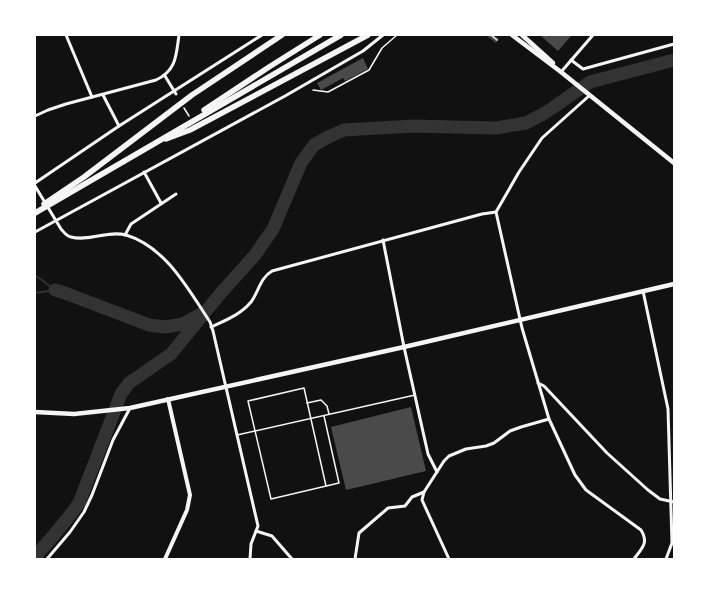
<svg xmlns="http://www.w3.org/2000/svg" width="709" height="594" font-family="Arial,sans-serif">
<rect width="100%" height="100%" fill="#111"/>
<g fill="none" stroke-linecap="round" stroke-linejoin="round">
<g stroke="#333" stroke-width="2">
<path d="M 35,275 L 55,290"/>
<path d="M 35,293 L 55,290"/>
</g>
<g stroke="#333" stroke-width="13">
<path d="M 55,290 L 65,293 L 149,325 L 165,327 L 183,324 L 201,314"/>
<path d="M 35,557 C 50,539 66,522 79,503 L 121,394 L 129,383 L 171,354 L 220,294 L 255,255 L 273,229 L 301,163 L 314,145 L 328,137 L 344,130 L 413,126 L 496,128 L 526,123 L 545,113 L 590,82 L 674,60"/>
</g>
</g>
<g fill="#4a4a4a">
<path d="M 486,35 L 494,35 L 499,39 L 496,43 Z"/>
<path d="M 540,35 L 572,35 L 558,51 Z"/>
<path d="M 363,58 L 368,69 L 345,81 L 343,78 L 321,90 L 317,83 Z"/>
<path d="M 411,407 L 426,471 L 346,490 L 331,427 Z"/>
</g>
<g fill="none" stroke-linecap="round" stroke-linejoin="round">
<g stroke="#f5f5f5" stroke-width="1.5">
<path d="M 491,35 L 497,40"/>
<path d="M 313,90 L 328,92 L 369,70 L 382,48 L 397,35"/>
<path d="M 184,108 L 189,116"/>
</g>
<g stroke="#f5f5f5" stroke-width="1.5">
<path d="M 307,403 L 321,400 L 327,406 L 329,414"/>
<path d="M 324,416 L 339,483 L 271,499 L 248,401 L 304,388 L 326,486"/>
<path d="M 237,435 L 415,395"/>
</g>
<g stroke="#f5f5f5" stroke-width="3">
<path d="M 66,35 L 92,97"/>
<path d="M 571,60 L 583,69 L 674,44"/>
<path d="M 561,72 L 593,35"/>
<path d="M 165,76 L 176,94"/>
<path d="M 103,95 L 119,126"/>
<path d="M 590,95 L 542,138 L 519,172 L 496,212 L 522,328 L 549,419 L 575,475 L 586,490 L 641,530 C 649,543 642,548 634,559"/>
<path d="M 35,116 L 48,110 L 66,104 L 156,80 C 177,70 176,55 179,35"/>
<path d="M 144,172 L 161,203"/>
<path d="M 35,183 L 119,126 L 262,35"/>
<path d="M 35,186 L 61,229 C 64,232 66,236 71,237 C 88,242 108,230 126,235 C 166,247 188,289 210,322 L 213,331 L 258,526 L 251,544 L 250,559"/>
<path d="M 35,232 L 285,96 L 363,51 L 383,35"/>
<path d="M 125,235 L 131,224 L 176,194"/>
<path d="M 383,240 L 404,347 L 428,454 L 437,472"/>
<path d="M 643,291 L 668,409 L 672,543 L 666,559"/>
<path d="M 211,327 C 226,320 240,315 251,302 C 259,291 260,278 272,271 L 482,214 L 496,212"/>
<path d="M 538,383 L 544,386 L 607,453 L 648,490 L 660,499 L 674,502"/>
<path d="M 256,531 L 272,536 L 292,559"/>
<path d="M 47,559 L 70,532 L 84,512 L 92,495 L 113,440 L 130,408"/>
<path d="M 355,559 L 359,533 L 388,508 L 405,506 L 412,497 L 424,492"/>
<path d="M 449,559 L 422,500 L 424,492 L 444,461 L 449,456 L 466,449 L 486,446 L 494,443 L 510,431 L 521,427 L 549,419"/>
</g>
<path stroke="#f5f5f5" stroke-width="4" d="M 165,559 L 187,510 L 190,495 L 168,399"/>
<g stroke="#f5f5f5" stroke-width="4.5">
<path d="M 512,35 L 561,72 L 674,163"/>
<path d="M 522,35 L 553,63"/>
<path d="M 35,412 L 74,414 L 130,408 L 404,347 L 674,284"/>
</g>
<g stroke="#f5f5f5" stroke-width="5.5">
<path d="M 204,110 L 269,67 L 320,35"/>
<path d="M 166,139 L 190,130 L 368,35"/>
<path d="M 44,204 L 84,177 L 192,95 L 282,35"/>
<path d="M 35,213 L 341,35"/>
</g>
</g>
<rect width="709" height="594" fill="none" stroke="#ffffff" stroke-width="72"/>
</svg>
